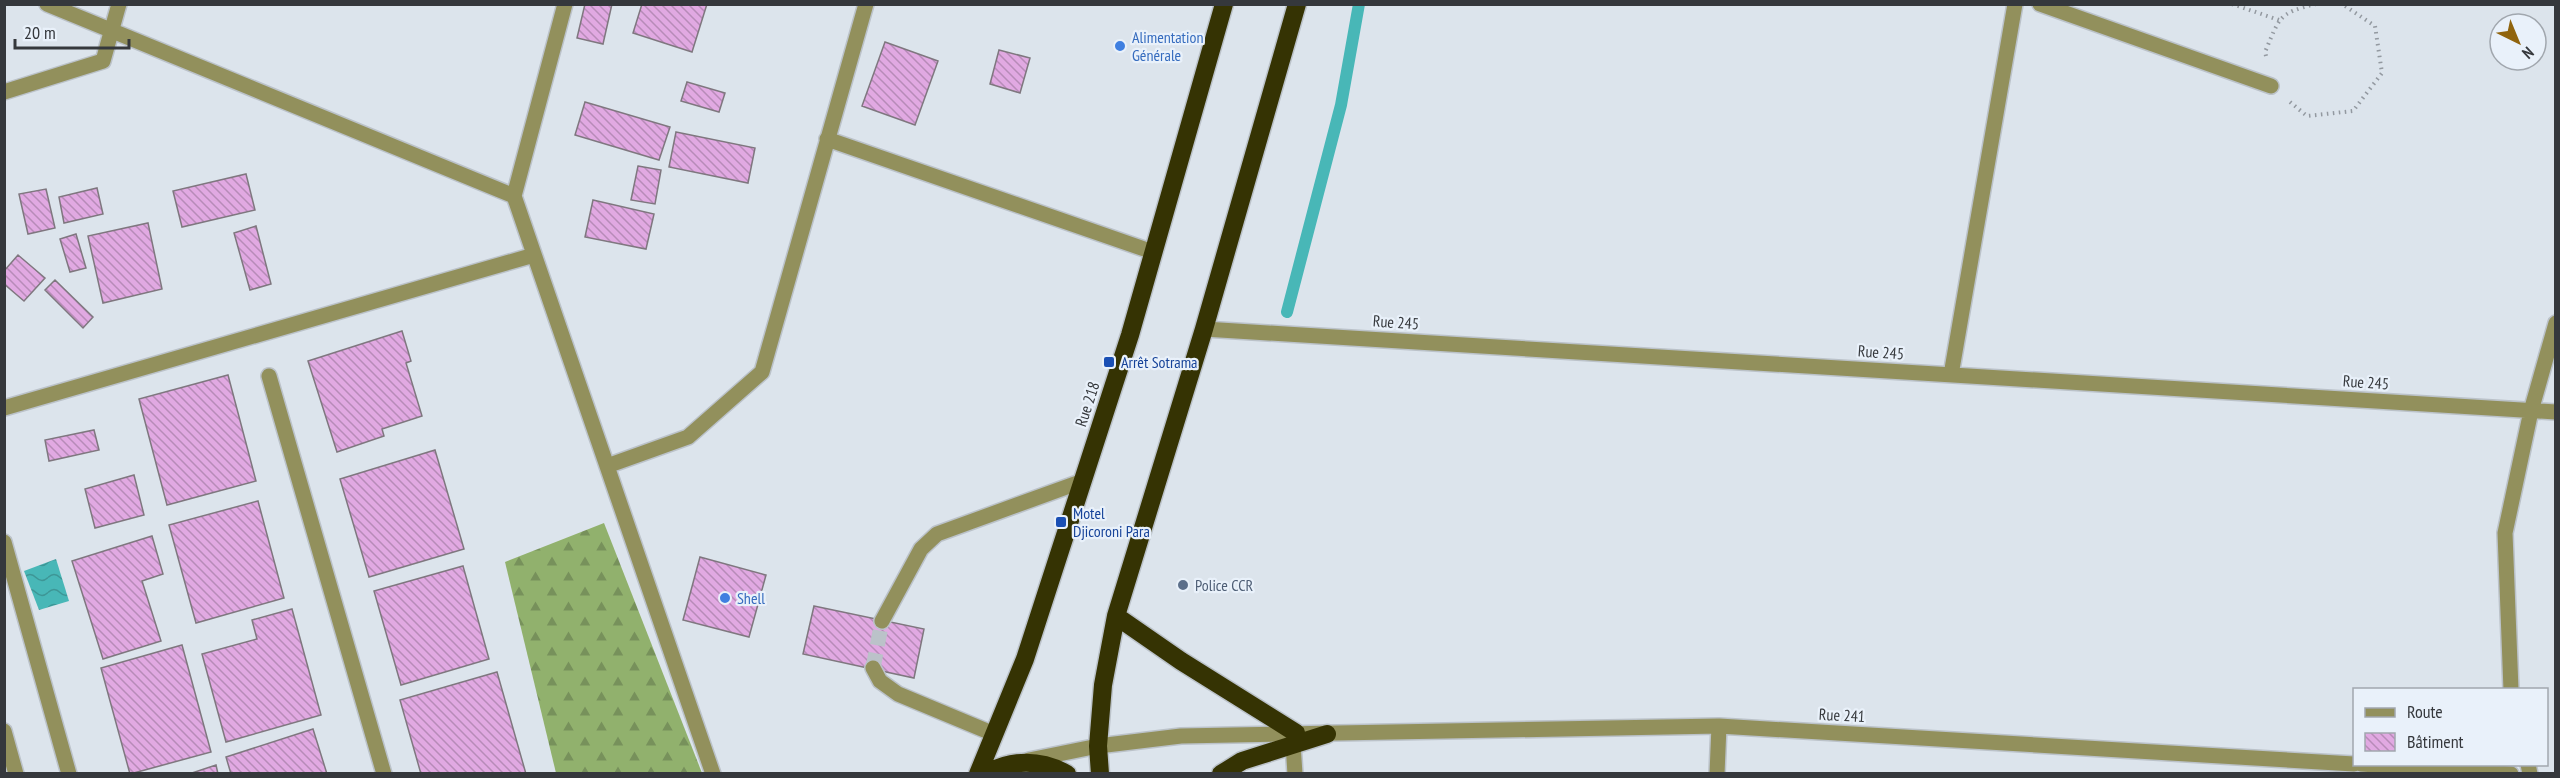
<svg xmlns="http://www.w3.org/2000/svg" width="2560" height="778" font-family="'PT Sans Narrow',sans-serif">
<defs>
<pattern id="forest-firs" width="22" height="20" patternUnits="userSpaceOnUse" patternTransform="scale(1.5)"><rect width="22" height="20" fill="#91b16d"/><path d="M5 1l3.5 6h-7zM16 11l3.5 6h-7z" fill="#77915b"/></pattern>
<pattern id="water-waves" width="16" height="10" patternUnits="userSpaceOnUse" patternTransform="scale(1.5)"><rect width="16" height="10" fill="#48b7b7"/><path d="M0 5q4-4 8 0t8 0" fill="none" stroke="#3d9696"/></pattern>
<pattern id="building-back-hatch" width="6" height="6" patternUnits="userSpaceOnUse" patternTransform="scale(1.5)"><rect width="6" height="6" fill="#e1a9e2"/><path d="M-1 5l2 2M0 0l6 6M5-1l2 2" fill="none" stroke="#b78bb8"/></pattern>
</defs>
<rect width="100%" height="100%" fill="#dce4ec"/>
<path fill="url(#forest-firs)" d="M604,523L702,773H556L505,562Z"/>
<path fill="url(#water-waves)" d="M56,559L69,601L39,610L24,571Z"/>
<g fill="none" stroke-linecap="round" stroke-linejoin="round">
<path stroke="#48b7b7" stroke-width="12" d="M1287,312L1341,105L1359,4"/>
</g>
<path fill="url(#building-back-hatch)" stroke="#7f777f" stroke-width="1.5" d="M585,4H612L603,44L577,38Z
M642,4H707L692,52L633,33Z
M885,42L938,61L915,125L862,106Z
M999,50L1030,58L1020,93L990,84Z
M687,82L725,93L719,112L681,101Z
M585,102L670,127L659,160L575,135Z
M676,132L755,148L748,183L669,167Z
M638,166L661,170L655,204L631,200Z
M246,174L255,210L182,227L173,191Z
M97,188L103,214L64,223L59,197Z
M46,189L55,228L28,234L19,194Z
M593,200L654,214L646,249L585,237Z
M148,223L162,289L103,303L88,236Z
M256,226L271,284L250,290L234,233Z
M76,234L86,268L70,272L60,239Z
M18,255L45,278L24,301L4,284V271Z
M55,280L93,317L83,328L45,290Z
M402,331L411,361L406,363L422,416L382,429L384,436L337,452L308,361Z
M228,375L256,481L167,505L139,399Z
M94,430L99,450L49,461L45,440Z
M435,450L464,549L369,577L340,479Z
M134,475L144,515L95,528L85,489Z
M258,501L284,598L196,623L169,525Z
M152,536L163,574L142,581L161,641L103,659L72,561Z
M700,557L766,575L749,637L683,620Z
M463,566L489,659L401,685L374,591Z
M814,606L924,629L914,678L803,654Z
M292,609L321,715L226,742L202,654L257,639L252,620Z
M182,645L211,752L130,774L101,668Z
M497,672L526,774H421L400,700Z
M313,729L327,774H231L226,757Z
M216,765L218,774H189Z"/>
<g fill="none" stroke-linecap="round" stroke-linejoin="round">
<path stroke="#bbc2c9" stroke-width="15" stroke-dasharray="15 8" stroke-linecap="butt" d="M873,668L882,621"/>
<g stroke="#bbc2c9" stroke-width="18">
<path id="minor" d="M47,4L514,196
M565,4L514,196L713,774
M2040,4L2271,86
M4,92L103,61L119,4
M827,139L1153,252
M1204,329L2556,412
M1951,375L2015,4
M269,376L384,774
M4,408L534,255
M607,466L688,437L762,372L866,4
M4,542L69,774
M882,621L921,549L937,534L1083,481
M873,668L880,681L898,694L994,734
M2511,690L2505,533L2531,411L2556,323
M4,731L16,774
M1293,744L1295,774
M1029,760L1098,746L1181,736L1719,726L2354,764
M2361,764L2511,774
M2528,764L2530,774
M1717,774L1719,726"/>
</g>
<g stroke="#bbc2c9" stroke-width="21">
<path id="highway" d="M1116,616L1181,661L1296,733
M978,774L1025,659L1130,335L1224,4
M986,774C1011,759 1041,759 1067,774
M1100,774L1098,746L1103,685L1116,616L1204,329L1297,4
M1221,774L1242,761L1327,734"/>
</g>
<path stroke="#9399a0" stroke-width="4" stroke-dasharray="1.5 4.5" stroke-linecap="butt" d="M2232,4L2279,20
M2266,56L2265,52C2280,17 2278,13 2316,4
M2290,102L2307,116L2353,111L2382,73L2375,26L2342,4"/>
<use href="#minor" stroke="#92905c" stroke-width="15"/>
<use href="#highway" stroke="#353303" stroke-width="18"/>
</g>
<g fill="#3f7fe0" stroke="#e9f1fa" stroke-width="2">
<circle cx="1120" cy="46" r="6"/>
<circle cx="725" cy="598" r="6"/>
</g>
<g fill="#1a4fb4" stroke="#e9f1fa" stroke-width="2">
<rect x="1103" y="356" width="12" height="12" rx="3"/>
<rect x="1055" y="516" width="12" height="12" rx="3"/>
</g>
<circle fill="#5c6f8a" stroke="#e9f1fa" stroke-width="2" cx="1183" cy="585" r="6"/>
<g text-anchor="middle" stroke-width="4.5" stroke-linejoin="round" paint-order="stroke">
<g font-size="16" fill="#366cbe" stroke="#e9f1fa" text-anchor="start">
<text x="1132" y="43">Alimentation<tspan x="1132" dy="18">Générale</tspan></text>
<text x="737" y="604">Shell</text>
</g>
<g font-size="16" fill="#35383c" stroke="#e9f1fa">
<text transform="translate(1396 322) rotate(4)" y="6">Rue 245</text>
<text transform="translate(1881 352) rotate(4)" y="6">Rue 245</text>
<text transform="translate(2366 382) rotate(4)" y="6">Rue 245</text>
<text transform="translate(1087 404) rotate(-72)" y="6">Rue 218</text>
<text transform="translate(1842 715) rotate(3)" y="6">Rue 241</text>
</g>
<g font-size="16" fill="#164399" stroke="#e9f1fa" text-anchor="start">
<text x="1121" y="368">Arrêt Sotrama</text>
<text x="1073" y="519">Motel<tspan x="1073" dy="18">Djicoroni Para</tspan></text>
</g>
<g font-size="16" fill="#4e5e75" stroke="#e9f1fa" text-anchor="start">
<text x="1195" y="591">Police CCR</text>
</g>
</g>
<rect width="2560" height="778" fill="none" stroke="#35383c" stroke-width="12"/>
<rect x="2353" y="688" width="195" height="78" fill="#e9f1fa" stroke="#a1a7ae" stroke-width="1.5"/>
<rect x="2365" y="708" width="30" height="9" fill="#92905c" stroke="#a1a7ae" stroke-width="1.5"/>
<text x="2407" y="718" font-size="18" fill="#35383c">Route</text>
<rect x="2365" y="733" width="30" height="18" fill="url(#building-back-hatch)" stroke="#a1a7ae" stroke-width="1.5"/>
<text x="2407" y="748" font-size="18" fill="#35383c">Bâtiment</text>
<g transform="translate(2518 42) rotate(137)"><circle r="28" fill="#e9f1fa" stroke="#a1a7ae" stroke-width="1.5"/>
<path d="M0-4.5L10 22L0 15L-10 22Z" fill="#90640d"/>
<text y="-9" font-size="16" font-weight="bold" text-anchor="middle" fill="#35383c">N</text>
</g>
<path d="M15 39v9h114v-9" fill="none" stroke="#35383c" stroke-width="3"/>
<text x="24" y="39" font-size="18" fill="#35383c" stroke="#e9f1fa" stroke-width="4.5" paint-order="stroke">20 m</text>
</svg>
